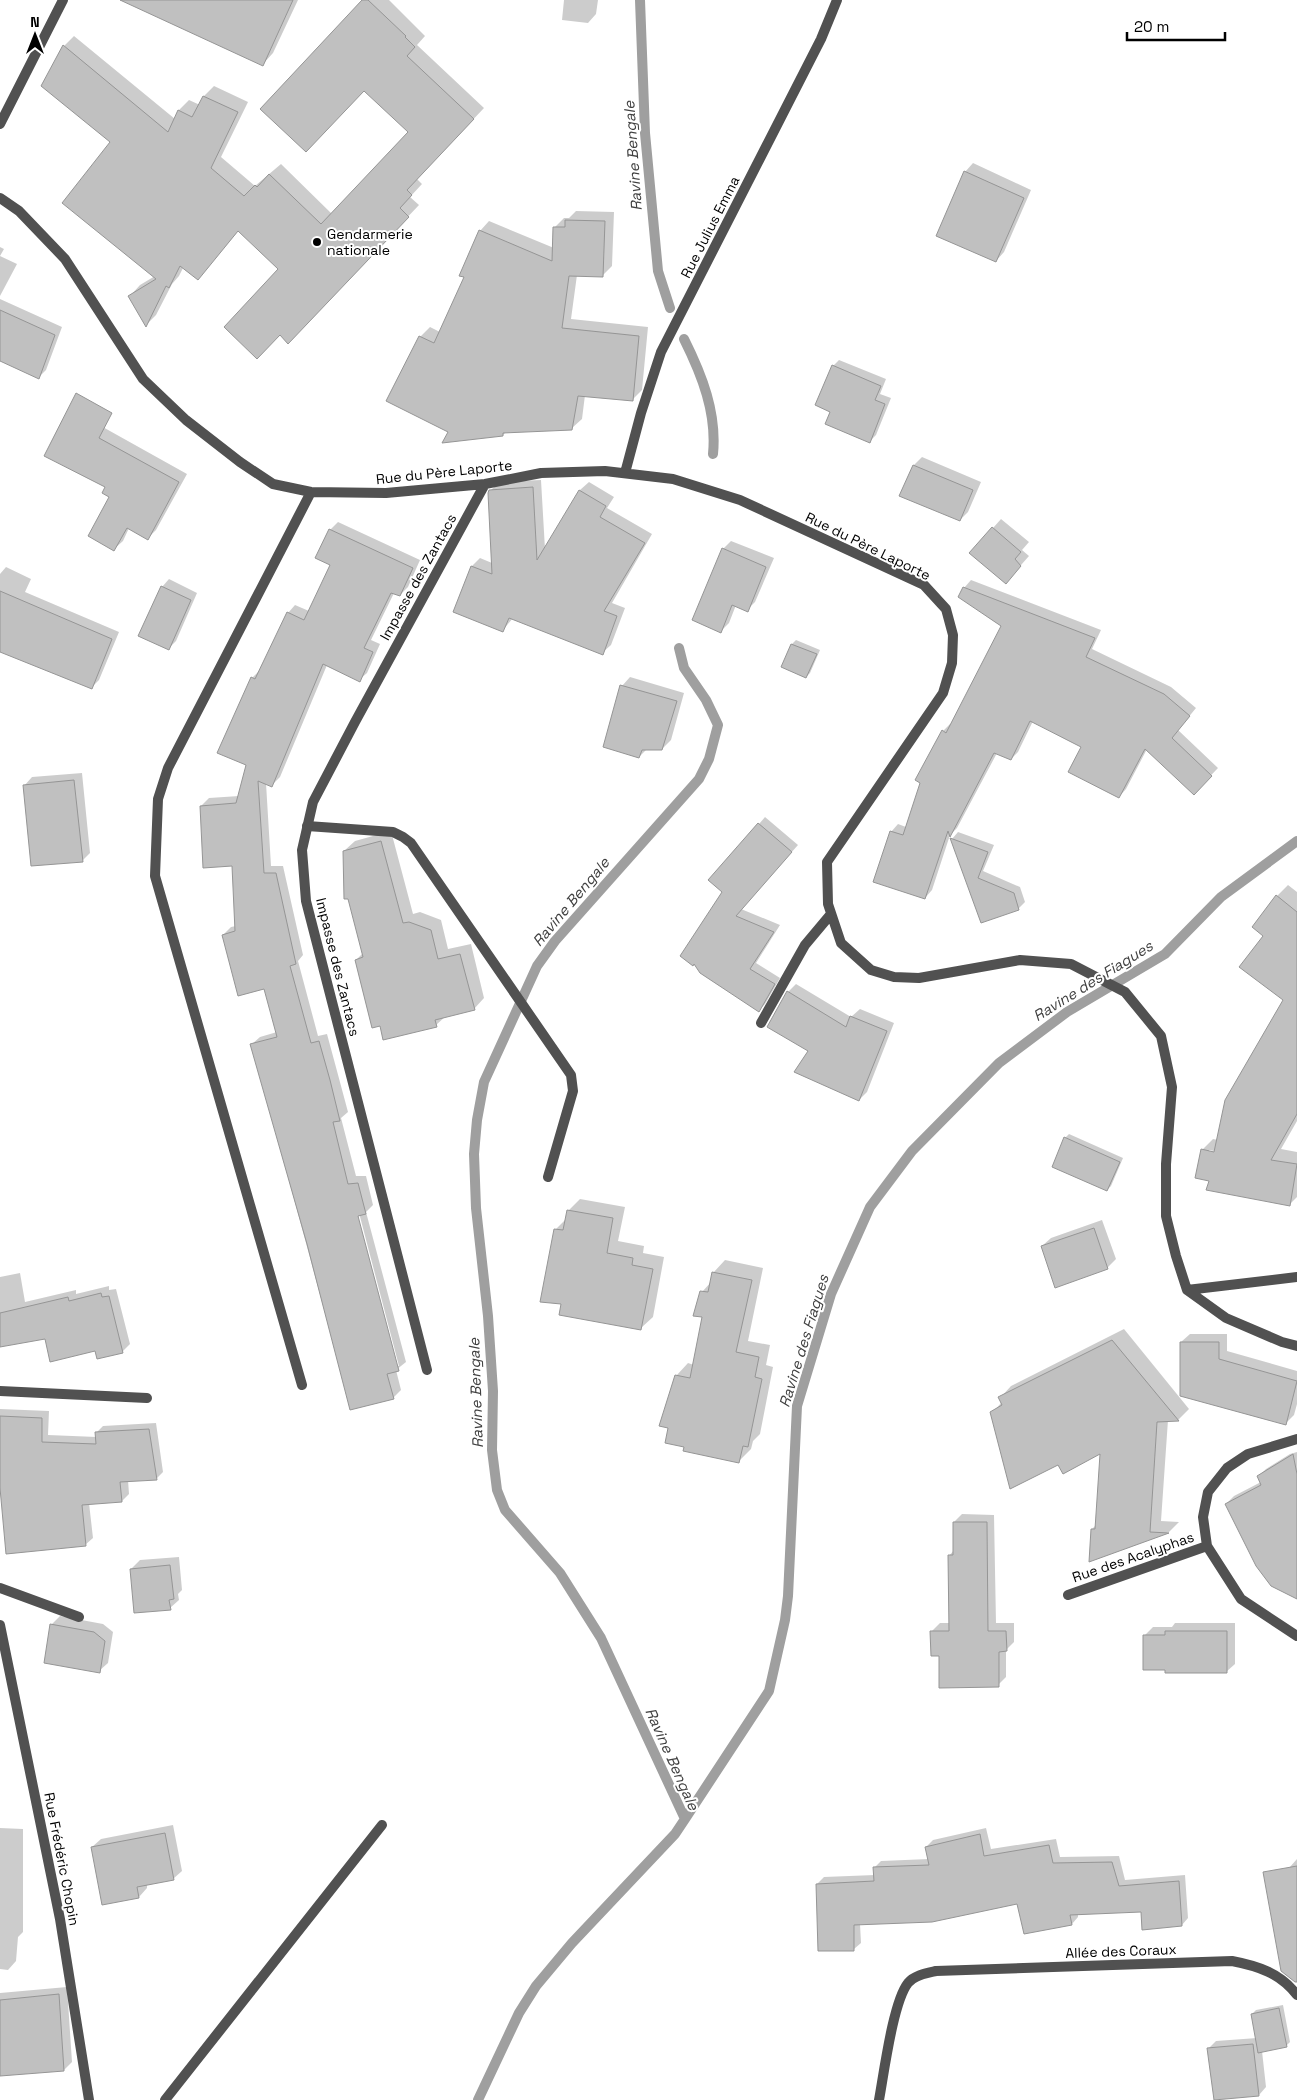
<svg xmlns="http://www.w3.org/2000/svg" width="1297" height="2100" font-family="'Space Grotesk',sans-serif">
<rect width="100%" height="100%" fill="#fff"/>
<path fill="#0003" fill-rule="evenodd" d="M123,0H298L273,53L263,64Z
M363,0H389L425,36L417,45L484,108L417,179L422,184L410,197L419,205L299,332L280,269L239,230L198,278L183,268L179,276L172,284L156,315L146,325L130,296L140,285L155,276L112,142L64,46L74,36L175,119L179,110L189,100L200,105L204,96L214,86L248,102L221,157L255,186L281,164L332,214L409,132Z
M564,0H598L596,14L588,23L562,20Z
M973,163L1031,190L1004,252L996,261L965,172Z
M576,211L614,212L612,266L602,276L577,275L571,319L648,327L642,390L632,400L585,395L582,419L572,428L506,432L503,435L450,432L420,337L430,327L440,332L465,277L480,231L489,221L554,248V228L564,218H569Z
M0,247L4,249L0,256L17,264L0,296Z
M0,299L62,327L46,370L38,378L0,360Z
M839,360L886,379L880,394L891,398L876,435L870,441L831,411L833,366Z
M101,426L187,474L156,530L148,538L129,528L123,541L114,549L111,496L106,487L73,470Z
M922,457L981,482L968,512L960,520L914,465Z
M541,480L545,549L580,490L589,482L614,497L607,508L652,534L612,603L625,608L611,645L602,653L513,618L503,630L455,611L472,566L480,558L492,563L490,491L499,482Z
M1001,519L1029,542L1022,550L1029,556L1014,573L993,528Z
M338,522L420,560L408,587L400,595L394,593L371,640L380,644L367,673L359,680L327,665L280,777L272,785L266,783L271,866H283L303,955L298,961L318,1036L327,1034L337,1071L348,1112L341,1118L356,1176H366L373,1205L366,1212L406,1362L396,1370L401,1390L393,1398L351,1409L252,1044L260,1037L277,1032L265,987L223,935L231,927L236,926L233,864L201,806L209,798L239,796L247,764L252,678L260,670L288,613L295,605L309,611L332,565L330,530ZM358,1209L399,1366H397L355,1210Z
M731,541L774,558L755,602L747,610L736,605L729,623L721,631L723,549Z
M6,567L31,579L25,592L119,632L99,680L91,688L0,651V574Z
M169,579L197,593L176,641L169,648L162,587Z
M971,580L1101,630L1092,649L1171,687L1196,708L1178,730L1218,768L1194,793L1147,749L1126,789L1119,797L1083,747L1033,721L1018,752L1011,759L997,753L957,828L950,835L932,890L925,898L891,832L898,824L906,827L943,731L950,724L951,725L1003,625L964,588Z
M796,640L820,650L810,673L806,677L783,667L792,644Z
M630,677L684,693L671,740L662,749H647L639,757L622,686Z
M82,773L90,853L82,861L24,786L32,777Z
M765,817L798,845L741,909L780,925L756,963L780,978L765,1004L759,1010L724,891L710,880Z
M391,831L413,914L420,912L441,920L448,949L471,944L484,998L474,1009L446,1016L436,1025L381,1024L356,960L363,953L344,851L355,841Z
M958,832L994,845L983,871L1020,887L1025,902L1018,909L981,922L952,839Z
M1288,885L1297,892V1121L1281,1149L1297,1152V1197L1289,1205L1210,1180L1202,1150L1213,1139L1218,1140L1284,1000L1265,936L1277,896ZM1209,1150L1220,1152H1209Z
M796,984L851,1017L860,1009L894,1023L867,1092L859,1100L810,1051L788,992Z
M1069,1134L1123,1158L1111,1186L1107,1190L1065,1138Z
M580,1199L625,1207L618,1241L644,1246L643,1253L664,1257L653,1317L641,1328L562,1303L555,1230L566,1219L568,1211Z
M1102,1220L1116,1259L1107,1268L1042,1246L1051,1238Z
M725,1260L763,1268L748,1341L770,1345L766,1365L773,1367L760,1434L753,1441L751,1449L739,1461L685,1446L676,1376L688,1363L694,1365L703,1316L702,1292L711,1282L713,1273Z
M20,1273L25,1302L76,1290V1294L109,1286V1290L116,1289L130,1344L122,1352L96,1350L46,1338L0,1346V1277Z
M1124,1329L1189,1409L1178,1420H1168L1161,1521L1179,1522L1169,1532L1091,1560L1092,1529L1097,1524L1101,1452L1058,1463L992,1413L1002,1402L1000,1398L1011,1386Z
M1190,1334H1227V1351L1297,1371V1404L1294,1415L1286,1423L1181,1342Z
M0,1409L49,1411L48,1435L97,1437L96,1433L103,1426L156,1423L163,1472L156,1479L128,1480L129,1494L122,1501L89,1503L93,1538L85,1545L0,1474Z
M1297,1452V1598L1226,1504L1234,1496L1261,1482L1259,1476L1266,1469L1290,1454Z
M962,1514L994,1515L996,1623H1014V1642L1006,1650V1677L998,1685L940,1654L932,1631L940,1623H950L949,1556L954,1550V1522Z
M179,1557L182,1590L178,1594L179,1600L170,1608L131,1569L140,1560Z
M60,1616L103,1624L113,1632L108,1663L99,1671L51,1625Z
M1175,1623H1235V1664L1226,1672L1144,1636L1153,1627H1172Z
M173,1825L182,1871L173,1879L147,1884V1888L139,1897L92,1847L101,1839Z
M0,1828L23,1829V1932L18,1937L16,1961L8,1970L0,1969Z
M986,1828L991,1849L1056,1839L1060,1857L1119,1856L1125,1880L1185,1875L1188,1918L1182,1925L1142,1911L1078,1913V1917L1072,1924L1018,1902L860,1924L861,1943L854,1949L817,1884L824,1877L875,1875L874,1868L881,1861L929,1859L926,1847L933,1840Z
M1297,1859V1898L1289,1868Z
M67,1987L72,2062L64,2070L0,2075V1993Z
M1283,2005L1290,2042L1286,2046L1262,2051L1266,2087L1259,2095L1208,2049L1216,2041L1257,2038L1252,2014L1256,2010Z"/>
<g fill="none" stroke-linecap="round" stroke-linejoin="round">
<path stroke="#9f9f9f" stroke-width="10" d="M640,0L645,133L658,271L670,308
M684,339C702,375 717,413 713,454
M685,1819L769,1691L785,1620L788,1596L797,1406L831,1294L870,1207L912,1151L999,1063L1067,1012L1165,954L1221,897L1297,841
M478,2100L519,2013L536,1986L572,1943L675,1834L685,1819L601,1638L560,1573L505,1510L497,1490L492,1450L493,1391L488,1316L476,1208L474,1154L477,1120L484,1082L537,966L555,941L699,779L709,759L718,725L706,700L684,668L679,648"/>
</g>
<path fill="#c0c0c0" stroke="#959595" d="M120,0H293L263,66Z
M362,0H368L406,36L405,37L415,47L407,56L474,119L407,190L412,195L400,208L409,217L288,344L280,335L257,359L224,327L278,269L238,231L198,280L180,266L169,288L166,286L146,327L128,296L156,279L62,203L110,142L41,86L63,45L168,132L178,110L192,117L203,96L238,112L211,168L244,196L255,185L257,187L269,174L321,224L408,132L364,91L306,152L260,109Z
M964,171L1024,198L996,262L936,236Z
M565,220L605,221L603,277L569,276L562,328L639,336L633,401L578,396L572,430L503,433V436L442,443L448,432L386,401L419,336L434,343L464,277L459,276L479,230L552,261L553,227H565Z
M0,310L55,335L39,379L0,361Z
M832,365L881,386L875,400L885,404L870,443L825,424L830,412L815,405Z
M76,393L112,413L99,438L179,482L148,540L127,528L114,551L88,536L109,497L102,493L105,487L44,456Z
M913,465L973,490L960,521L899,496Z
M533,487L537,560L579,490L606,506L600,517L645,543L604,611L617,616L603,655L509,618L503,632L453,612L471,566L492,574L488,493L489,490Z
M992,527L1021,552L1015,559L1021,566L1006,584L969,553Z
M329,529L413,568L400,596L391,593L364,648L373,652L360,682L323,664L272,787L258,781L264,873H276L296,964L290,966L311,1043L319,1041L330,1080L340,1121L333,1122L348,1184L358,1183L366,1214L358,1216L399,1371L387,1374L394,1399L350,1410L307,1244L250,1044L277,1037L264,989L238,996L222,935L235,931L232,866L203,868L200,806L236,803L246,765L217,753L251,677L255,679L287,612L304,620L330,565L315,558Z
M722,548L766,567L748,612L732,605L721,633L692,620Z
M161,586L191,600L169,650L138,636Z
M963,587L1095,638L1086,657L1164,694L1190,716L1172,738L1212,776L1194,795L1145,749L1119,798L1068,772L1081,747L1030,721L1011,760L994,753L950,837L948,831L925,899L873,882L890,831L903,835L920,783L915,780L942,730L946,733L1001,626L958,597Z
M0,591L112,639L92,689L0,652Z
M791,644L817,654L806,678L781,667Z
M620,685L677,701L662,750H642L639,758L603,747Z
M74,780L83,862L31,866L23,785Z
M758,823L792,852L736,916L774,932L750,969L775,984L759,1012L700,973L694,964L693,966L680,956L722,892L708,880Z
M950,838L988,852L978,878L1014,893L1019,910L981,923Z
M381,841L403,923L409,922L431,930L438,959L460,954L475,1010L435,1020L437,1027L383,1040L380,1026L372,1028L355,960L363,957L348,899H344L343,851Z
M1276,895L1297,912V1114L1271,1160L1297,1164L1290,1206L1206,1190L1209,1181L1195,1178L1201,1149L1214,1152L1225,1100L1283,1000L1239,967L1263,936L1252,927Z
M787,991L846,1027L850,1016L887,1031L859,1101L794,1072L808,1051L767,1027Z
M1064,1137L1120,1162L1107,1191L1052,1167Z
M567,1210L613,1218L607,1253L633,1258L632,1265L653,1269L641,1330L559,1315L561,1304L540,1302L554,1229L563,1230Z
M1094,1228L1108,1269L1055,1288L1041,1246Z
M712,1272L752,1280L736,1352L759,1357L755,1377L762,1379L748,1447L743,1446L739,1463L683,1451L684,1447L665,1443L668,1428L659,1426L675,1375L690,1378L702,1317L693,1316L700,1291L708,1292Z
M101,1293L102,1297L109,1296L123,1353L97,1359L95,1351L50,1362L45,1339L0,1347V1313L68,1297L69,1301Z
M1112,1340L1179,1421L1157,1422L1150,1532L1169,1533L1089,1562L1091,1529H1095L1100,1454L1063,1474L1058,1465L1010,1489L990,1412L1002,1405L998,1397Z
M1180,1342H1219V1359L1297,1381L1286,1425L1180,1396Z
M0,1416L42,1418V1442L96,1444L95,1432L149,1429L157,1480L120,1482L122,1502L82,1505L86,1546L6,1554L0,1488Z
M1293,1454L1297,1474V1599L1271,1586L1256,1566L1225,1504L1261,1485L1257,1476Z
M953,1522H987L988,1631H1006L1007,1651L999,1652V1687L939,1688V1656H931L930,1631H949L948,1555H953Z
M170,1565L174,1599L169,1600L171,1610L134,1613L130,1569Z
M50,1624L94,1632L105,1641L100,1673L44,1663Z
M1165,1631H1227V1673H1165V1670H1143V1635H1165Z
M165,1833L174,1880L137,1887L139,1898L102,1905L91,1847Z
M980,1834L984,1856L1049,1845L1053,1863L1112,1862L1119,1886L1179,1881L1182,1926L1142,1930L1141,1912L1070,1915L1072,1925L1024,1934L1017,1904L932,1922L854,1925V1951H818L816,1884L874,1881L873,1867L929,1865L925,1847Z
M1297,1866V1982H1295L1281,1971L1263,1872Z
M59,1994L64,2071L0,2076V2000Z
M1279,2008L1287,2047L1258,2053L1251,2014Z
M1253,2044L1259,2096L1214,2100L1207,2048Z"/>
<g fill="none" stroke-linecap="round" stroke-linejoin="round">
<path stroke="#515151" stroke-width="10" d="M0,124L63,0
M307,826L393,832L403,837L411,843L571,1075L573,1091L548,1177
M165,2100L382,1825"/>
<path stroke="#515151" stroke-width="10" d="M0,198L19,211L65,259L143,379L186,420L240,462L273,484L311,492L386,493L485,484L541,473L605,471L673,479L740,500L924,585L946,609L953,635L952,663L943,693L827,862L828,904L841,943L871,970L894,977L919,978L1020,960L1071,964L1125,992L1161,1036L1172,1087L1166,1164V1216L1176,1256L1187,1290L1226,1318L1282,1342L1297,1346
M625,473L641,413L661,352L821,39L837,0
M761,1023L805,945L831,914
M1187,1290L1297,1277
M427,1370L306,901L302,850L313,802L355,722L485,484
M302,1385L155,876L158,799L168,768L311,492
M0,1391L147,1398
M1297,1439L1248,1454L1227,1468L1208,1492L1203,1517L1207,1546L1241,1599L1297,1636
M0,1588L79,1617
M1068,1595L1207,1546
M0,1625L60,1919L89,2100
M879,2100C884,2073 893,2002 908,1983C914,1975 927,1973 936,1971L1232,1961C1258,1966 1280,1973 1297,1995"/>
</g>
<circle fill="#000" stroke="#fff" stroke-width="2" cx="317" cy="242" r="5"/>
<g text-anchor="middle" stroke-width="4" stroke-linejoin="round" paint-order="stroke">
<g font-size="14" fill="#000" stroke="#fff">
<text transform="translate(710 227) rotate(-63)" y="5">Rue Julius Emma</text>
<text transform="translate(444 472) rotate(-6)" y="5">Rue du Père Laporte</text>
<text transform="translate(868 546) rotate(26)" y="5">Rue du Père Laporte</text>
<text transform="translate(418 577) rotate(-61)" y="5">Impasse des Zantacs</text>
<text transform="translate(338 967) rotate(76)" y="5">Impasse des Zantacs</text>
<text transform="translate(1133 1557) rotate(-19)" y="5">Rue des Acalyphas</text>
<text transform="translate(62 1859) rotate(79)" y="5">Rue Frédéric Chopin</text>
<text transform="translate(1121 1951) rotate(-2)" y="5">Allée des Coraux</text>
</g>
<g font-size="14" fill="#000" stroke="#fff" text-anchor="start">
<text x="327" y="239">Gendarmerie<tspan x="327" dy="16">nationale</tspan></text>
</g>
<g font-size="15" font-style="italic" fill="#404040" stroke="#fff">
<text transform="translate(633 156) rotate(-94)" y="5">Ravine Bengale</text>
<text transform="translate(571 902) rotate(-50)" y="5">Ravine Bengale</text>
<text transform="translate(1093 981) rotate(-32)" y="5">Ravine des Fiagues</text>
<text transform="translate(804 1341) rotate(-73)" y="5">Ravine des Fiagues</text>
<text transform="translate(476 1393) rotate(-92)" y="5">Ravine Bengale</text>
<text transform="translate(672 1759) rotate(66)" y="5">Ravine Bengale</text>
</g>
</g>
<g transform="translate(35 35)" stroke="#ffffff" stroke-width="4" paint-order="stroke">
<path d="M0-4L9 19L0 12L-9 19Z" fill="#000000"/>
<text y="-8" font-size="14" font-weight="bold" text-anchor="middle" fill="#000000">N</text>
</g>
<path d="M1127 32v8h98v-8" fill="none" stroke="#000000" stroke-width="2.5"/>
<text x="1134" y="32" font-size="15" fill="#000000" stroke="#ffffff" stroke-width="4" paint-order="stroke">20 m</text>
</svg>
